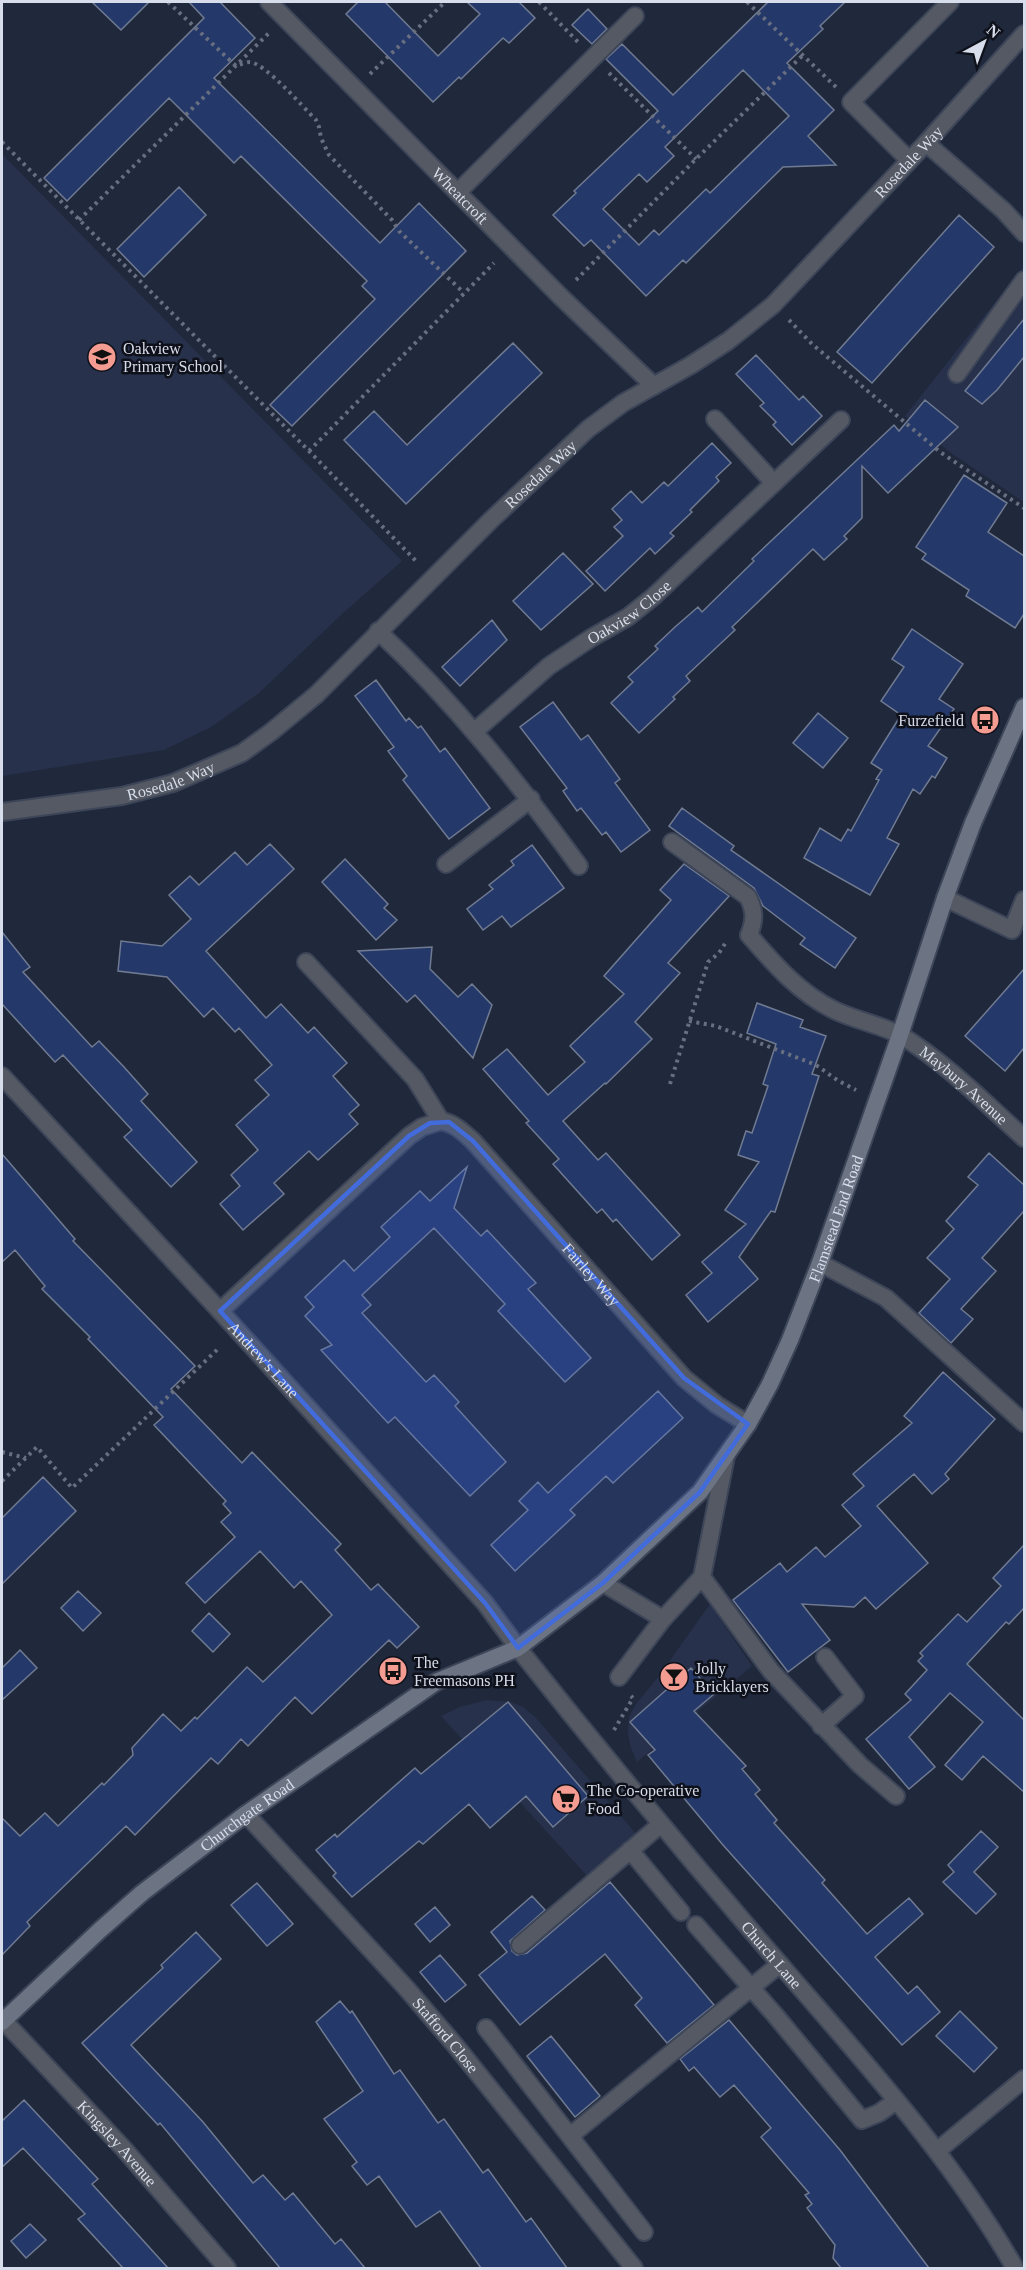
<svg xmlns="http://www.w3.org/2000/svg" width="1026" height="2270" font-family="'Times New Roman',serif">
<rect width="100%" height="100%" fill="#20283c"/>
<path fill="#27314b" d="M2,154L402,561L341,615L259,693L211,727L164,750L2,776Z
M1024,266V502L951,453L905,416Z
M710,1604L752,1666L637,1762L631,1748L628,1733L629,1717L636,1704L659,1676Z
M487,1700L511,1702L523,1707L536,1718L638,1836L589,1878L441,1716L460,1707Z"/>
<path fill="#24386a" stroke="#707b92" stroke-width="1.5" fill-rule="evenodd" d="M92,2H149L121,30Z
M189,2H220L255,38L214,78L380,243L419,203L466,251L292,426L270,405L375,299L362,286L367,281L241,156L234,163L169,98L67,201L44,178L204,18Z
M358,2H385L438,56L480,14L467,2H519L535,18L509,43L503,38L461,79L459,77L433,102L346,14Z
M768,2H845L820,26L823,29L787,63L834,110L808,136L836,165L783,167L686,263L683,260L646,296L591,240L584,246L553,215L576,193L574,191L658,111L606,59L622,44L673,95ZM743,70L789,116L710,193L706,189L659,235L654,230L639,245L603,209L639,174L647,182L674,156L665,147Z
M588,9L607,29L592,44L572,25Z
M179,187L206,215L144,277L117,249Z
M959,215L994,247L872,383L837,352Z
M1024,319V357L997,390L982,404L965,391Z
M513,343L542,373L406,504L344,440L374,411L407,445Z
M756,355L799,400L803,396L822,416L792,445L773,425L776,422L760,406L764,403L736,374Z
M925,400L958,427L888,493L862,466V518L844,536L847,539L824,560L813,549L732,627L735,630L686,676L690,681L673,697L675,699L639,733L611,703L633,682L628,677L658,649L655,646L675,627L698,607L702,612L754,561L752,559L894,425L899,431Z
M712,443L731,463L716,477L719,481L690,510L692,512L670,533L674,536L655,554L650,548L605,591L586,571L623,536L614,527L622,520L612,509L631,491L642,503L664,482L668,486Z
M964,475L1007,503L988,532L1024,556V614L1015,628L966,596L969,590L922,559L926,554L916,547Z
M563,553L593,584L541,630L513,601Z
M492,620L507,640L460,686L442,667Z
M912,629L963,664L939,699L954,709L928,746L947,758L935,778L932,776L920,794L913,789L887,838L899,844L870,895L804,858L820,828L841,841L848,829L851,831L879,780L876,779L882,770L871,763L901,715L881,701L904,667L892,659Z
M376,680L406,721L409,718L418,728L421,726L440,752L445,748L490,808L449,839L403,780L407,776L388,751L394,747L355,696Z
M553,702L581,740L588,735L620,779L615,783L650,830L621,852L606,832L602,835L581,808L577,811L563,791L567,788L520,727Z
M818,713L848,738L823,768L793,743Z
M682,808L734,846L731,850L856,938L835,968L800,944L805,938L763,906L754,888L669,826Z
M270,844L294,869L206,951L266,1018L281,1004L308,1033L314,1027L347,1063L333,1076L359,1105L349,1114L358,1124L318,1160L309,1151L274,1183L284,1194L243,1230L220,1204L240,1186L231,1175L258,1150L236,1125L269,1095L255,1080L272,1065L239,1028L235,1032L213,1008L204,1017L167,977L118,971L121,941L162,946L191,919L169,895L190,876L199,885L235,852L247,865Z
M532,845L564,888L511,927L502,916L483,930L467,909L493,889L489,885L514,865L511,861Z
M345,859L388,904L384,908L397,920L376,940L322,882Z
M684,864L729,896L668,963L680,973L635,1022L652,1039L606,1084L605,1083L563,1121L598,1160L606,1153L680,1235L652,1260L616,1219L613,1222L602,1209L597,1213L553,1164L559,1159L526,1123L529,1121L483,1069L507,1049L548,1095L585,1062L570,1046L624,994L604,976L671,900L660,890Z
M2,932L30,967L23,972L92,1047L99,1041L124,1067L148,1094L141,1101L197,1162L171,1187L124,1137L132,1130L97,1092L63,1055L55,1062L2,1004Z
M432,947L430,969L458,997L472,984L492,1005L473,1058L415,995L407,1002L358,951Z
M1024,969V1048L1005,1071L965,1036Z
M757,1003L803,1020L800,1027L826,1036L812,1074L819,1076L775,1212L771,1211L739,1257L758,1279L708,1322L686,1295L712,1273L702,1262L746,1224L725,1210L759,1162L738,1155L746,1131L752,1133L768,1086L763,1084L776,1044L747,1033Z
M989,1153L1024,1185V1211L982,1258L996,1271L961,1309L973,1319L951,1343L919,1313L950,1279L927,1258L954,1229L946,1221L978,1185L968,1177Z
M2,1154L75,1239L73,1241L195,1366L171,1389L242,1463L252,1452L341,1544L335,1550L371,1590L378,1584L419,1627L397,1648L389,1640L312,1714L295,1697L248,1746L241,1739L218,1764L211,1758L135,1835L126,1826L27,1922L30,1926L2,1955V1818L20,1836L45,1813L58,1826L102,1783L104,1785L133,1755L132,1748L163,1714L181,1731L195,1717L197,1719L247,1667L263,1682L332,1615L301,1581L294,1588L260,1551L205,1603L186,1583L235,1537L221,1522L231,1513L223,1504L226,1501L154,1425L163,1417L88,1339L90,1337L42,1289L45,1286L15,1250L2,1262Z
M467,1167L454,1208L481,1236L487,1230L536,1283L528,1289L591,1358L565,1382L498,1311L505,1304L434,1228L362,1295L371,1305L362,1313L426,1382L434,1375L459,1402L455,1406L506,1462L470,1496L395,1417L388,1423L321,1350L332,1345L305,1316L314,1307L305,1297L344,1260L354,1271L390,1237L381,1227L420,1191L430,1201Z
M943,1372L995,1419L945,1474L949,1479L932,1494L914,1474L877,1506L928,1563L876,1609L865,1597L854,1607L802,1604L830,1640L788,1672L733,1600L780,1563L787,1572L816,1547L825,1557L861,1526L842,1505L864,1486L853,1474L912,1423L904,1416Z
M658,1391L683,1418L613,1483L606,1476L570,1510L575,1515L515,1571L491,1545L528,1510L519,1501L538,1482L548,1493Z
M43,1477L76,1511L2,1584V1518Z
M1024,1545V1608L1009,1624L1006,1622L967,1664L1024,1720V1792L983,1756L962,1780L945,1765L983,1722L950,1693L909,1737L935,1767L909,1789L866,1739L911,1700L905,1694L927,1670L918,1661L923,1656L920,1653L958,1614L967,1622L1001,1586L993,1578Z
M78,1591L101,1613L83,1631L61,1608Z
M209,1613L230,1634L213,1652L192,1631Z
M20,1650L37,1668L2,1700V1668Z
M691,1668L714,1694L694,1711L746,1766L742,1769L760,1790L755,1794L777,1820L774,1823L825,1880L822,1883L867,1934L909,1898L923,1914L875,1957L908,1994L917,1986L940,2012L902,2045L723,1845L648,1755L655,1750L630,1722Z
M508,1702L588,1796L553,1827L526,1796L490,1828L469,1804L423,1844L419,1841L352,1897L333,1876L336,1873L316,1850L335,1834L337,1837L415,1768L421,1774Z
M981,1831L998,1847L974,1872L996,1894L976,1914L943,1882L954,1872L948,1865Z
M610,1882L714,2005L667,2043L635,2005L642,1998L605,1954L520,2025L479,1975L507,1952L491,1932L532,1896L545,1910L510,1941L512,1951L517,1955L527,1953Z
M257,1883L293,1924L267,1946L231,1905Z
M435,1907L450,1925L430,1942L415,1924Z
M196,1932L221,1959L131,2045L203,2122L253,2183L263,2175L285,2200L293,2193L335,2244L341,2239L365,2268H280L160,2123L158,2125L82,2043L163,1968L161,1965Z
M440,1955L466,1985L445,2002L420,1972Z
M340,2001L350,2013L352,2011L394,2074L400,2070L438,2123L444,2119L483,2173L488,2169L526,2222L531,2218L567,2268H481L440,2211L416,2227L379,2176L367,2185L352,2166L357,2162L324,2119L363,2091L316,2022Z
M960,2011L997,2048L974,2072L936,2036Z
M729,2020L840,2150L929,2268H841L833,2258L835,2245L807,2208L812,2204L805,2195L809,2193L761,2137L771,2128L734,2085L720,2097L694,2067L689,2071L680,2059Z
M551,2036L600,2096L575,2117L527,2056Z
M24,2100L98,2179L92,2184L168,2268H123L78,2219L85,2214L23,2148L2,2167V2121Z
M30,2224L46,2240L26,2258L11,2241Z"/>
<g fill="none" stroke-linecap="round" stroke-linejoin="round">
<g stroke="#3d4558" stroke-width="20">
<path id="service" d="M926,143L1004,211L1024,233
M909,160L851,102L950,2
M458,192L635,16
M957,374L1024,280
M672,842L748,897C755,911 755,920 749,935
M945,898L1012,930L1024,900
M820,1263L886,1298L1024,1423
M702,1577L771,1671L860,1765L896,1796
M603,1583L663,1619L702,1577L726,1456
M619,1677L663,1619
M821,1726L855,1696L825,1657
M630,1850L681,1912
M696,1925L775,2015L862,2120L879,2113L896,2101
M520,1945L661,1824
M486,2028L644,2232
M570,2136L780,1964"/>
</g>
<g stroke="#3d4558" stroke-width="20">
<g id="minor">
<path id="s1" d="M269,2L560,296L654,386"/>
<path d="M715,419L774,483"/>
<path d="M378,631C454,702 518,782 579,866"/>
<path id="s2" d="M475,731L549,666L591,638L628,617L653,597L841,420"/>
<path id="s3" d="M2,812L122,796L173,783L242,753L271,732L316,695L491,520L588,429L623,403L691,365L728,341L773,305L926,143L1024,34"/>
<path d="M446,864L531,799"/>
<path id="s4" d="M749,935C774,964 799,993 834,1010C854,1020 885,1026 902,1036C947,1064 985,1103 1024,1138"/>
<path id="s5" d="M306,962L415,1079L441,1121C454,1123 463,1132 473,1141L684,1378L717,1405L748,1424"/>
<path id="s6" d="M2,1076L220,1311L485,1603L518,1648"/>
<path d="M220,1311L409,1136L422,1127L441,1121"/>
<path id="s7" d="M246,1814L407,1989L455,2045L634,2268"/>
<path id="s8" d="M3,2020L124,2149L227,2268"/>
<path d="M937,2151L1024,2079"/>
</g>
</g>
<g stroke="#3d4558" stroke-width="20">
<g id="tertiary">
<path id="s9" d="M518,1648C603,1755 690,1860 779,1963C863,2061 951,2156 1015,2268"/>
</g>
</g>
<g stroke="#3d4558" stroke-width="20">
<g id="secondary">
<path id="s10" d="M2,2022L100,1930L142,1893L176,1867L246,1814L436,1682L518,1648L603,1583L700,1492L748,1424L770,1384L790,1340L820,1263L900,1035L945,898L973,823L1024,707"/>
</g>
</g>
<path stroke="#686f80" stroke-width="4" stroke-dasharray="3 4.5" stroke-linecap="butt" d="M168,2L236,66C239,65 246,62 250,62C266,64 303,107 316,120L319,127L321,138L329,155L392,220L399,231L464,293
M539,2L578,42
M747,2L836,87
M609,73L696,159
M370,74L445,2
M2,142L309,451L418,563
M79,220L269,33
M576,280L696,159L802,56
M789,320L812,344L940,452L1024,508
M309,451L494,263
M689,1021L716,1026L816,1065L837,1080L856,1090
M670,1084L708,962L719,953L726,942
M2,1452L26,1458
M2,1481L37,1447L72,1488L220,1347
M614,1730L633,1698L631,1696"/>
<use href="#service" stroke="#545963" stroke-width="16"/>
<use href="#minor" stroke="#545963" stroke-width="16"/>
<use href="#tertiary" stroke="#545963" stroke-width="16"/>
<use href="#secondary" stroke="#6c7383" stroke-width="16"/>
</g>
<path fill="#426bdc" fill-opacity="0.2" stroke="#426bdc" stroke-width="4.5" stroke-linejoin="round" d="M449,1122L473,1141L684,1378L748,1424L700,1492L603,1583L518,1648L485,1603L220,1311L409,1136L430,1123Z"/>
<defs>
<g id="school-disc" transform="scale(1.5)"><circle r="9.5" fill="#f59c92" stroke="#0e111a"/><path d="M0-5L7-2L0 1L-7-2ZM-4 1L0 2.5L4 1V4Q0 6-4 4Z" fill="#111"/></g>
<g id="bus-disc" transform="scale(1.5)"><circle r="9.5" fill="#f59c92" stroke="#0e111a"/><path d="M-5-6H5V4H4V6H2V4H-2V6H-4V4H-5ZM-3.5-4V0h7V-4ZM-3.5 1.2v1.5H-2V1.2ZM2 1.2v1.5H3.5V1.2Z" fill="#111"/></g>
<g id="bar-disc" transform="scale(1.5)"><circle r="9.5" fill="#f59c92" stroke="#0e111a"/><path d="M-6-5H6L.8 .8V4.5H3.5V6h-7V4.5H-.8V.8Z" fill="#111"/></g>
<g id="supermarket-disc" transform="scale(1.5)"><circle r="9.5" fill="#f59c92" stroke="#0e111a"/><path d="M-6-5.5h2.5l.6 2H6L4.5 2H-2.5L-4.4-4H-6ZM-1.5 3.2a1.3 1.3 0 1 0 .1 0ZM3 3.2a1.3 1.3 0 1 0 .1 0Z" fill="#111"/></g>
</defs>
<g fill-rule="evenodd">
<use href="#school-disc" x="102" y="357"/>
<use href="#bus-disc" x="985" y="720"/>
<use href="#bus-disc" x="393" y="1671"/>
<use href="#bar-disc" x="674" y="1677"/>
<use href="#supermarket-disc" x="566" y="1799"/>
</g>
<g text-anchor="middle" stroke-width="5" stroke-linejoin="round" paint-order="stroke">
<g font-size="16" fill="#d7ddea" stroke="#0e111a">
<text dy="6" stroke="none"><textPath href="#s3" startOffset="1144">Rosedale Way</textPath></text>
<text dy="6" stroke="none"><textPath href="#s1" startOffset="272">Wheatcroft</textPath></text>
<text dy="6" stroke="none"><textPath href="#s3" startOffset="658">Rosedale Way</textPath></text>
<text dy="6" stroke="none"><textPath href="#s2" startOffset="195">Oakview Close</textPath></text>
<text dy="6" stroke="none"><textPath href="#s3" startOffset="172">Rosedale Way</textPath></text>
<text dy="6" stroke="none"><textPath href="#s4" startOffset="266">Maybury Avenue</textPath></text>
<text dy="6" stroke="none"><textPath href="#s10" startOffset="1188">Flamstead End Road</textPath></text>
<text dy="6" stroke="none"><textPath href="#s5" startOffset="426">Fairley Way</textPath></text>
<text dy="6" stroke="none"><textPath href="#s6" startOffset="386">Andrew's Lane</textPath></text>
<text dy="6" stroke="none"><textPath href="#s10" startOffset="321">Churchgate Road</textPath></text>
<text dy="6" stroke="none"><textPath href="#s9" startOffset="398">Church Lane</textPath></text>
<text dy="6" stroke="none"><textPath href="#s7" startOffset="298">Stafford Close</textPath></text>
<text dy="6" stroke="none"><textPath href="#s8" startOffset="168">Kingsley Avenue</textPath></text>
</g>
<g font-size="16" fill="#d7ddea" stroke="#0e111a" text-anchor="start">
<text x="123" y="354">Oakview<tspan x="123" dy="18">Primary School</tspan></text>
<text x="964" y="726" text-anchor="end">Furzefield</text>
<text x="414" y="1668">The<tspan x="414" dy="18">Freemasons PH</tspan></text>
<text x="695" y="1674">Jolly<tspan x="695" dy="18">Bricklayers</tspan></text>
<text x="587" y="1796">The Co-operative<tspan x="587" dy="18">Food</tspan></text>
</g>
</g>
<rect width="1026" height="2270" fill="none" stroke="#d7ddea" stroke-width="6"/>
<g transform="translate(984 42) rotate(41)" stroke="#0e111a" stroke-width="4.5" paint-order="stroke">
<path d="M0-4.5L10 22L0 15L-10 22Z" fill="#d7ddea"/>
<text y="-9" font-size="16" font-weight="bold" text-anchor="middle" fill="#d7ddea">N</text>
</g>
</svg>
